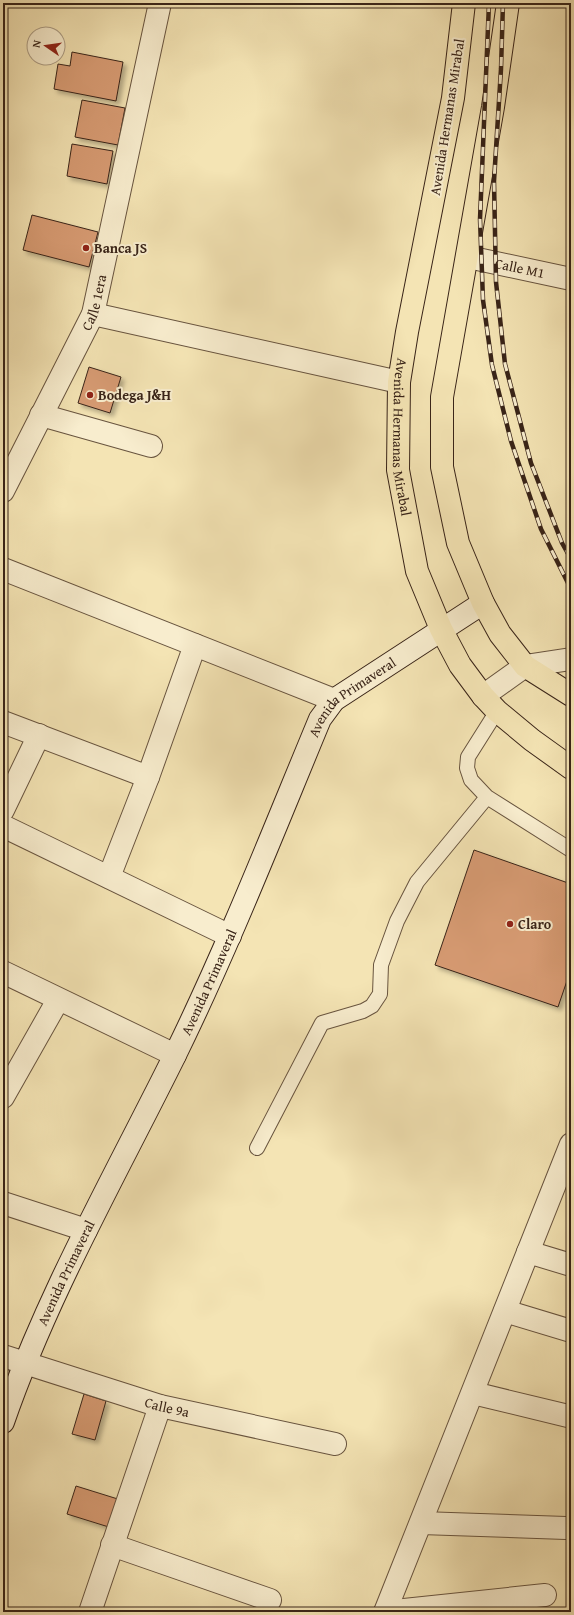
<svg xmlns="http://www.w3.org/2000/svg" width="574" height="1615" font-family="'Gentium Book Plus',serif">
<defs>
<filter id="shadow"><feDropShadow dx="3.5" dy="3.5" stdDeviation="2" flood-color="#0004"/></filter>
</defs>
<rect width="100%" height="100%" fill="#f4e4b4"/>
<filter id="stains"><feTurbulence type="fractalNoise" baseFrequency=".005" numOctaves="4"/><feColorMatrix values="0 0 0 0 .2 0 0 0 0 .09 0 0 0 0 .02 0 0 0 .5 -.17"/></filter>
<radialGradient id="worn" r=".72"><stop offset=".6" stop-color="#630" stop-opacity="0"/><stop offset="1" stop-color="#630" stop-opacity=".3"/></radialGradient>
<path fill="#d79b73" stroke="#392418" filter="url(#shadow)" d="M72,52L123,62L116,101L54,89L58,64L70,66Z
M82,100L125,108L118,145L75,137Z
M72,144L113,151L107,184L67,176Z
M32,215L98,232L89,267L23,250Z
M89,367L121,377L110,413L78,403Z
M474,850L571,884V969L558,1007L435,965Z
M84,1394L106,1401L95,1440L72,1434Z
M76,1486L121,1500L112,1528L67,1514Z"/>
<g fill="none" stroke-linecap="round" stroke-linejoin="round">
<g stroke="#68543f" stroke-width="16">
<path id="lane" d="M497,711L468,757L467,768L471,780L487,797L571,850
M257,1148L322,1023L363,1011L372,1006L380,994L381,965L397,921L417,882L487,797"/>
</g>
<g stroke="#68543f" stroke-width="24">
<g id="street">
<path id="s1" d="M468,257L571,279"/>
<path d="M93,314L399,382"/>
<path d="M41,415L151,446"/>
<path id="s2" d="M3,491L93,314L160,3"/>
<path d="M3,569L334,700"/>
<path d="M483,696L525,666L571,659"/>
<path d="M3,722L148,777"/>
<path d="M3,810L39,735"/>
<path d="M3,826L230,936"/>
<path d="M109,877L148,777L195,645"/>
<path d="M3,972L175,1055"/>
<path d="M3,1097L58,1000"/>
<path d="M3,1203L86,1230"/>
<path d="M528,1252L571,1265"/>
<path d="M505,1311L571,1331"/>
<path id="s3" d="M3,1356L160,1406L335,1444"/>
<path d="M473,1393L568,1416"/>
<path d="M421,1523L566,1528"/>
<path d="M112,1545L270,1600"/>
<path d="M90,1612L160,1406"/>
<path d="M385,1612L571,1144"/>
<path d="M385,1612L545,1595"/>
</g>
</g>
<g stroke="#392418" stroke-width="24">
<g id="secondary">
<path id="s4" d="M3,1422C47,1295 114,1178 174,1057C228,947 273,832 320,719L334,700L483,603"/>
</g>
</g>
<g stroke="#392418" stroke-width="24">
<g id="primary">
<path id="s5" d="M464,3L453,98L407,332L399,382L398,470L417,571L441,629L460,665L483,696L497,711L532,740L571,768"/>
<path d="M508,3L493,107L442,397V467L458,543L483,603L500,634L525,666L571,695"/>
</g>
</g>
<use href="#lane" stroke="#f8edce" stroke-width="14"/>
<use href="#street" stroke="#f8edce" stroke-width="22"/>
<use href="#secondary" stroke="#f8edce" stroke-width="22"/>
<use href="#primary" stroke="#f4e4b4" stroke-width="22"/>
<g stroke="#392418" stroke-width="4.5">
<path id="rail" d="M489,3L480,219L483,300L492,365L511,441L541,529L571,589
M503,3L501,69L494,181L496,282L505,364L531,463L562,543L571,559"/>
</g>
<use href="#rail" stroke="#f8edce" stroke-width="3" stroke-dasharray="9" stroke-linecap="butt"/>
</g>
<g fill="#8f2418" stroke="#f8edce" stroke-width="1.5">
<circle cx="86" cy="248" r="4"/>
<circle cx="90" cy="395" r="4"/>
<circle cx="510" cy="924" r="4"/>
</g>
<g text-anchor="middle" stroke-width="4" stroke-linejoin="round" paint-order="stroke">
<g font-size="14" fill="#392418" stroke="#f8edce">
<text transform="translate(447 117) rotate(-81)" y="5">Avenida Hermanas Mirabal</text>
<text dy="5" stroke="none"><textPath href="#s1" startOffset="53">Calle M1</textPath></text>
<text dy="5" stroke="none"><textPath href="#s2" startOffset="210">Calle 1era</textPath></text>
<text dy="5" stroke="none"><textPath href="#s5" startOffset="440">Avenida Hermanas Mirabal</textPath></text>
<text dy="5" stroke="none"><textPath href="#s4" startOffset="810">Avenida Primaveral</textPath></text>
<text dy="5" stroke="none"><textPath href="#s4" startOffset="486">Avenida Primaveral</textPath></text>
<text dy="5" stroke="none"><textPath href="#s4" startOffset="162">Avenida Primaveral</textPath></text>
<text dy="5" stroke="none"><textPath href="#s3" startOffset="172">Calle 9a</textPath></text>
</g>
<g font-size="14" font-weight="bold" fill="#392418" stroke="#f8edce" text-anchor="start">
<text x="94" y="253">Banca JS</text>
<text x="98" y="400">Bodega J&amp;H</text>
<text x="518" y="929">Claro</text>
</g>
</g>
<rect width="574" height="1615" fill="none" stroke="#f4e4b4" stroke-width="16"/>
<rect x="4" y="4" width="566" height="1607" fill="none" stroke="#392418" stroke-width="2"/>
<rect x="8" y="8" width="558" height="1599" fill="none" stroke="#392418"/>
<g transform="translate(46 46) rotate(283)"><circle r="19" fill="#f8edce" stroke="#ac9d85"/>
<path d="M0-3L7 15L0 10L-7 15Z" fill="#8f2418"/>
<text y="-6" font-size="11" font-weight="bold" text-anchor="middle" fill="#392418">N</text>
</g>
<rect width="100%" height="100%" filter="url(#stains)"/>
<rect width="100%" height="100%" fill="url(#worn)"/>
</svg>
